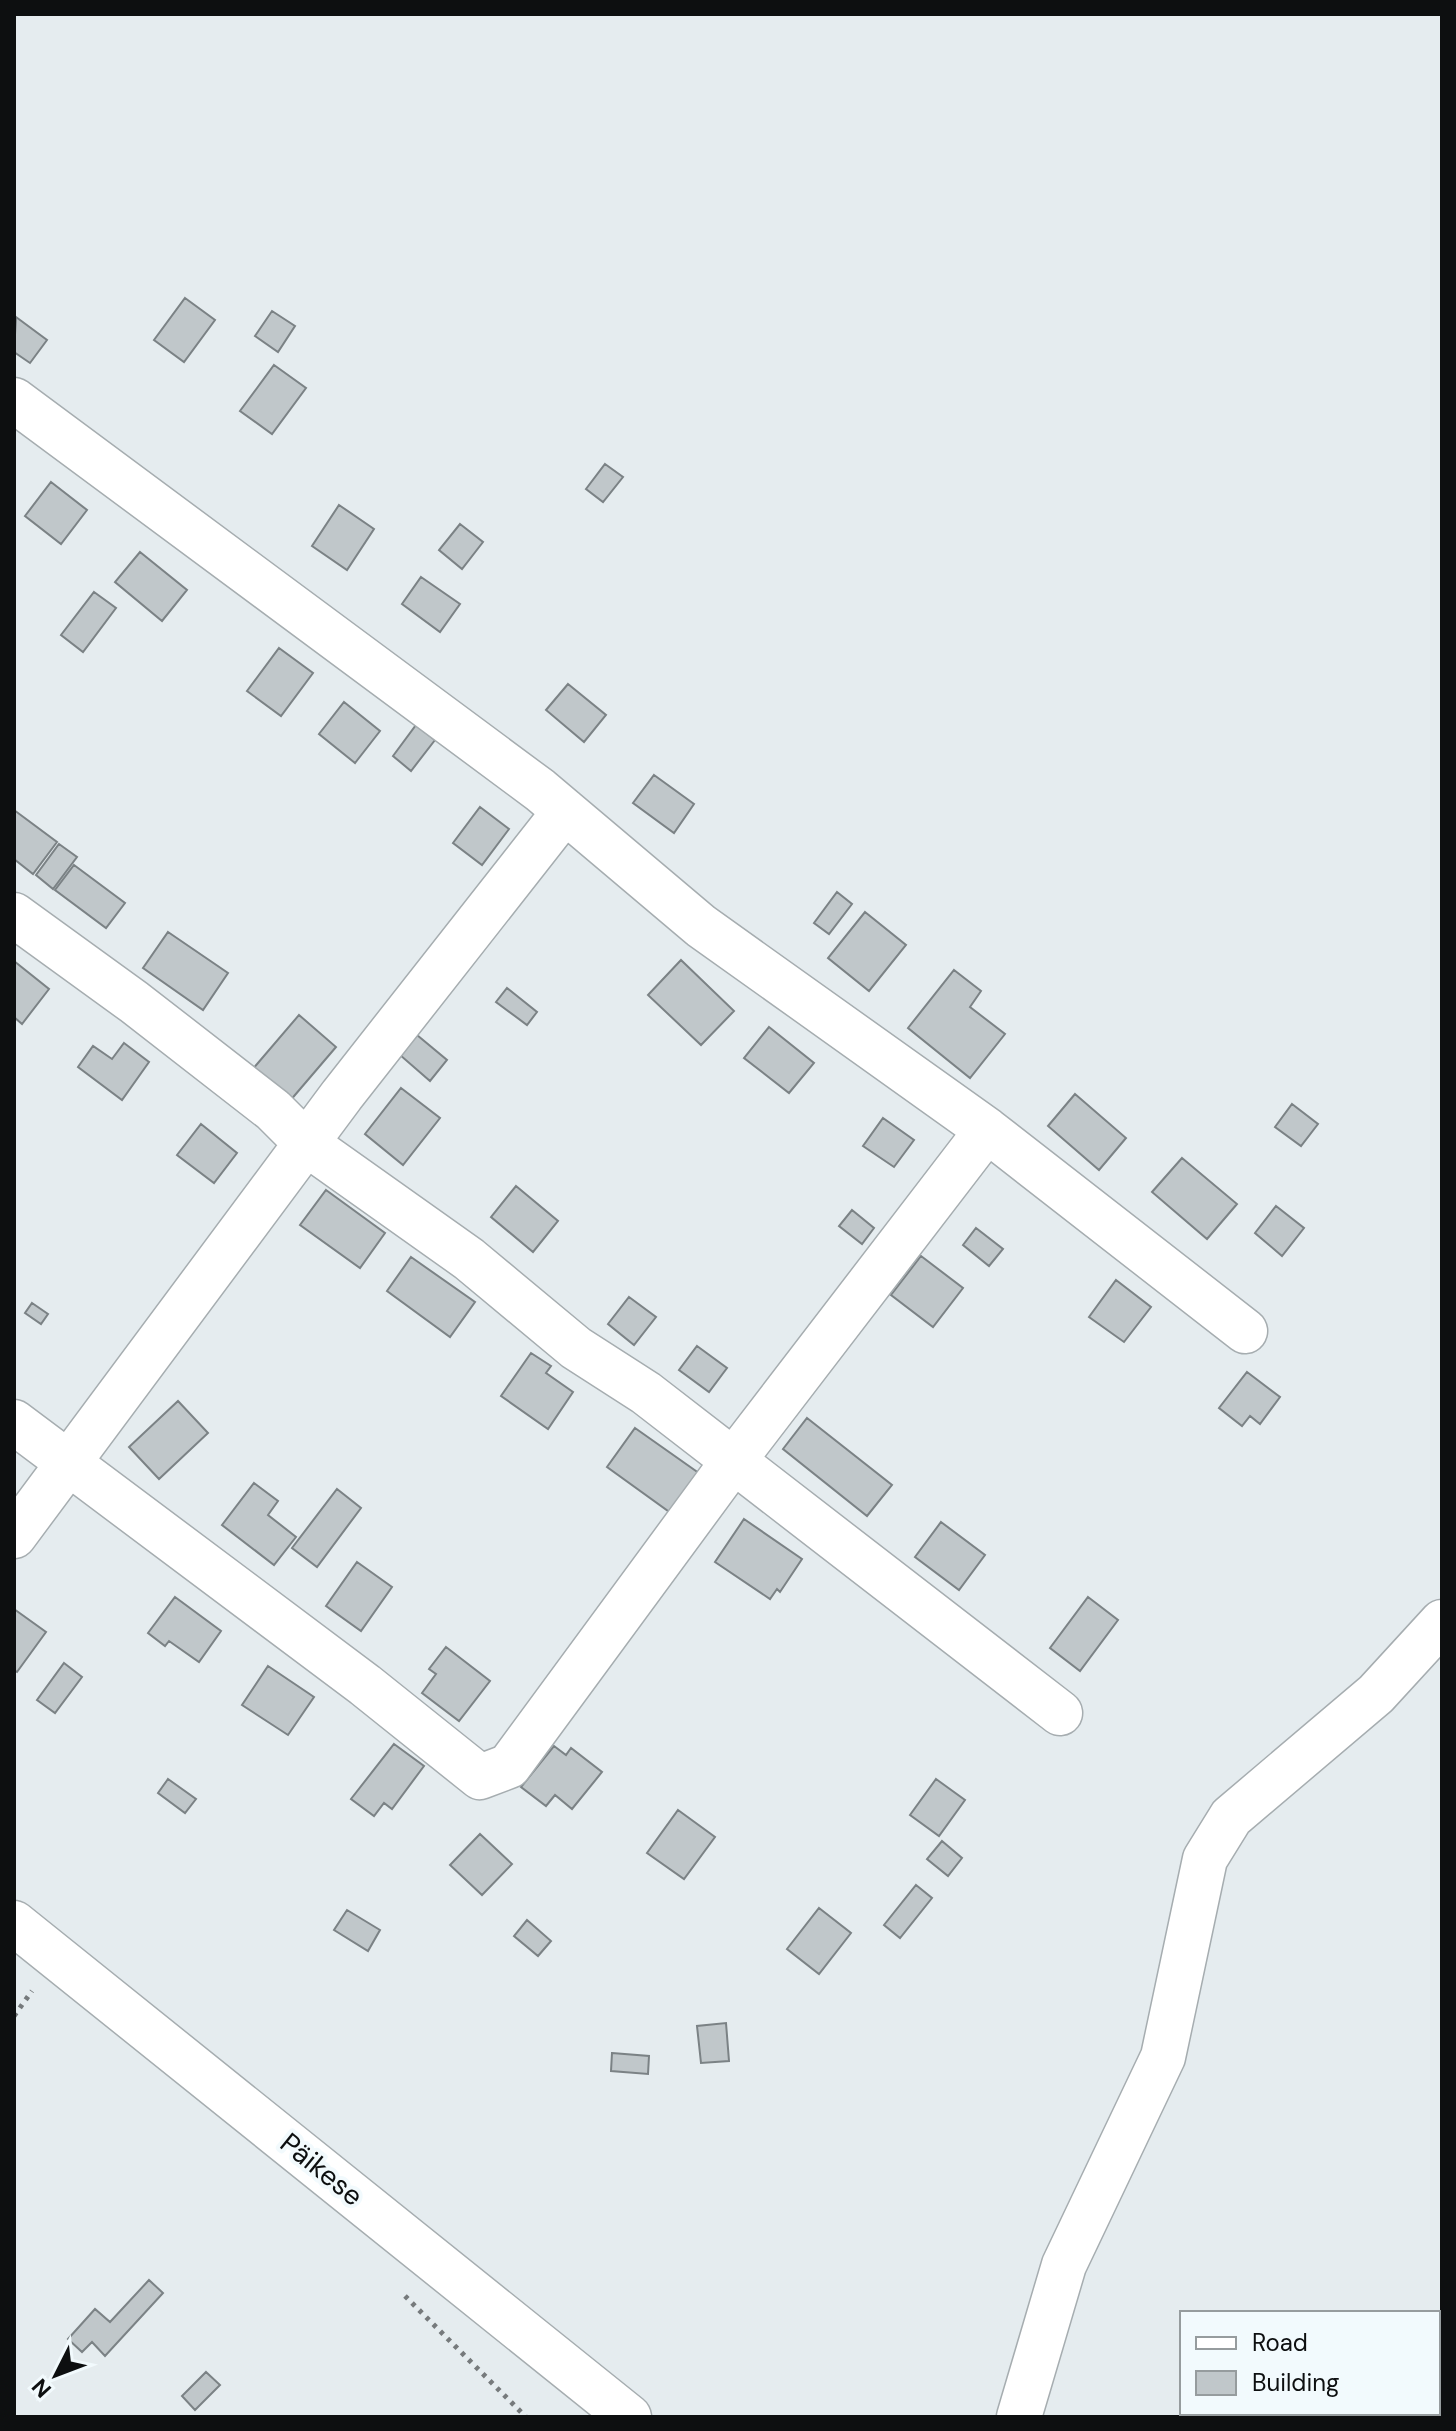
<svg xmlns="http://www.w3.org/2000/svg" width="1456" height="2431" font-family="'DM Sans',sans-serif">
<rect width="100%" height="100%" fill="#e5ecef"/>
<path fill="#c0c7ca" stroke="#7b8285" stroke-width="2" d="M185,298L215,320L184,362L154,340Z
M272,311L295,326L278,352L255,336Z
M16,317L47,340L30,363L14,352Z
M274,365L306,388L272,434L240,411Z
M605,464L623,477L603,502L586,489Z
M51,482L87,510L61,544L25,516Z
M339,505L374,529L347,570L312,546Z
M460,524L483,542L462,569L439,550Z
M140,552L187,590L162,621L115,582Z
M421,577L460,604L440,632L402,604Z
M94,592L116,608L83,652L61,635Z
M279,648L313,673L281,716L247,691Z
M568,684L606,715L584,742L546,710Z
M344,702L380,731L355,763L319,734Z
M416,725L435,740L411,771L393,756Z
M654,775L694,804L674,833L633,803Z
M480,807L509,829L482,865L453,843Z
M14,810L57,842L33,874L14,859Z
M59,844L77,857L53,889L36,875Z
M74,865L125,903L106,928L55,890Z
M837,892L852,904L829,934L814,923Z
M865,912L906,945L869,991L828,958Z
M168,932L228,973L203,1010L143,968Z
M681,960L734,1011L701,1045L648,995Z
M14,961L49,989L22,1024L14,1017Z
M954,970L981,991L970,1007L1005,1034L970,1078L908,1028Z
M507,988L537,1012L527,1025L496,1002Z
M299,1015L336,1047L289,1102L252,1070Z
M769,1027L814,1063L789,1093L744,1058Z
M417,1035L447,1060L430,1081L400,1055Z
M124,1043L149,1062L122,1100L78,1067L93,1046L112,1059Z
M401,1088L440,1118L403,1165L365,1134Z
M1075,1094L1126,1138L1099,1170L1048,1126Z
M1292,1104L1318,1124L1301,1146L1275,1127Z
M883,1118L914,1140L894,1167L863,1146Z
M201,1124L237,1153L214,1183L177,1155Z
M1182,1158L1237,1204L1207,1239L1152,1192Z
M516,1186L558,1221L533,1252L491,1217Z
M326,1190L385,1233L360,1268L300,1225Z
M1276,1206L1304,1228L1282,1256L1255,1233Z
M852,1210L874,1228L862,1244L839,1226Z
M976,1228L1003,1249L989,1266L963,1245Z
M921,1256L963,1288L933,1327L891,1295Z
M411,1257L475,1302L450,1337L387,1291Z
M1116,1280L1151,1307L1124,1342L1089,1317Z
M629,1297L656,1317L634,1345L608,1324Z
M32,1303L48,1314L41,1324L25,1313Z
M697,1346L727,1368L709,1392L679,1370Z
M531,1353L551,1366L546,1373L573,1392L548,1429L501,1396Z
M1247,1372L1280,1397L1260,1424L1250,1416L1242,1426L1219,1408Z
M178,1401L208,1433L159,1479L129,1447Z
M807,1418L892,1485L867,1516L783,1449Z
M635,1428L703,1476L675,1516L607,1467Z
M254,1483L278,1501L268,1515L296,1537L274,1565L222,1525Z
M337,1489L361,1508L317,1567L292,1548Z
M744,1519L802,1559L780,1592L777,1589L770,1599L715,1562Z
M941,1522L985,1555L959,1590L915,1557Z
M357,1562L392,1587L361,1631L326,1606Z
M175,1597L221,1631L199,1662L169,1641L165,1646L148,1633Z
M1088,1597L1118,1620L1080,1671L1050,1648Z
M14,1609L46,1632L17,1672L14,1670Z
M446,1647L490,1681L459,1721L422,1693L436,1674L429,1669Z
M64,1663L82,1677L55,1713L37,1700Z
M268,1666L314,1697L288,1735L242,1705Z
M394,1744L424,1766L392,1809L384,1803L374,1816L351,1799Z
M554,1746L566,1755L571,1748L602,1772L572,1809L555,1795L546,1806L521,1787Z
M168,1779L196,1799L185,1813L158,1793Z
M936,1779L965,1800L939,1836L910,1815Z
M678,1810L715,1837L684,1879L647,1853Z
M480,1834L512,1864L482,1895L450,1865Z
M942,1841L962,1858L948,1876L927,1859Z
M916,1885L932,1898L900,1938L884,1925Z
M819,1908L851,1933L819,1974L787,1949Z
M347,1910L380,1930L368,1951L334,1930Z
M527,1920L551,1941L538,1956L514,1936Z
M726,2023L729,2061L701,2063L697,2026Z
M612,2053L649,2056L648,2074L611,2071Z
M149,2280L163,2293L105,2356L92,2342L82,2352L68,2339L95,2309L110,2322Z
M206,2372L220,2385L195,2410L182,2396Z"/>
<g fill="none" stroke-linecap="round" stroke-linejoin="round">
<g stroke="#a6adb0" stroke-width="47">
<path id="minor" d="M14,400L540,790L701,926L987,1130L734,1460L509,1766L480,1777L365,1685L14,1422
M14,915L134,1002L273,1110L307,1144L469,1259L576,1348L646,1393L1060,1713
M987,1130L1245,1331
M14,1536L342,1095L565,811
M14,1923L629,2417
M1019,2417L1064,2265L1163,2057L1205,1859L1231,1817L1376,1694L1442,1622"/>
</g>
<path stroke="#767a7c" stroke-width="5" stroke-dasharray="4 6" stroke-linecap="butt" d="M14,2016L32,1991
M405,2296L526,2417"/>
<use href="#minor" stroke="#fff" stroke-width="44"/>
</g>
<g text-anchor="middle" stroke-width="8" stroke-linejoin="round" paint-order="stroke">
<g font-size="28" fill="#0d0f10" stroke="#f2fafd">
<text transform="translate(322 2169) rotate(39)" y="10">Päikese</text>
</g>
</g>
<rect width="1456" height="2431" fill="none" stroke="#0d0f10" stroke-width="32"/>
<rect x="1180" y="2311" width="260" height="104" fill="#f2fafd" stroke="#969c9e" stroke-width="2"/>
<rect x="1196" y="2337" width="40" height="12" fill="#ffffff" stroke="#969c9e" stroke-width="2"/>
<text x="1252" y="2351" font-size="24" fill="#0d0f10">Road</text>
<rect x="1196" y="2371" width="40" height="24" fill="#c0c7ca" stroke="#969c9e" stroke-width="2"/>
<text x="1252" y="2391" font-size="24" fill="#0d0f10">Building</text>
<g transform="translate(56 2375) rotate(228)" stroke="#f2fafd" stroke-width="6" paint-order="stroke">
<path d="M0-6L14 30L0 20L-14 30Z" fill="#0d0f10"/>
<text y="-12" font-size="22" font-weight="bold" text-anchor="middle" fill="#0d0f10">N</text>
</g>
</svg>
